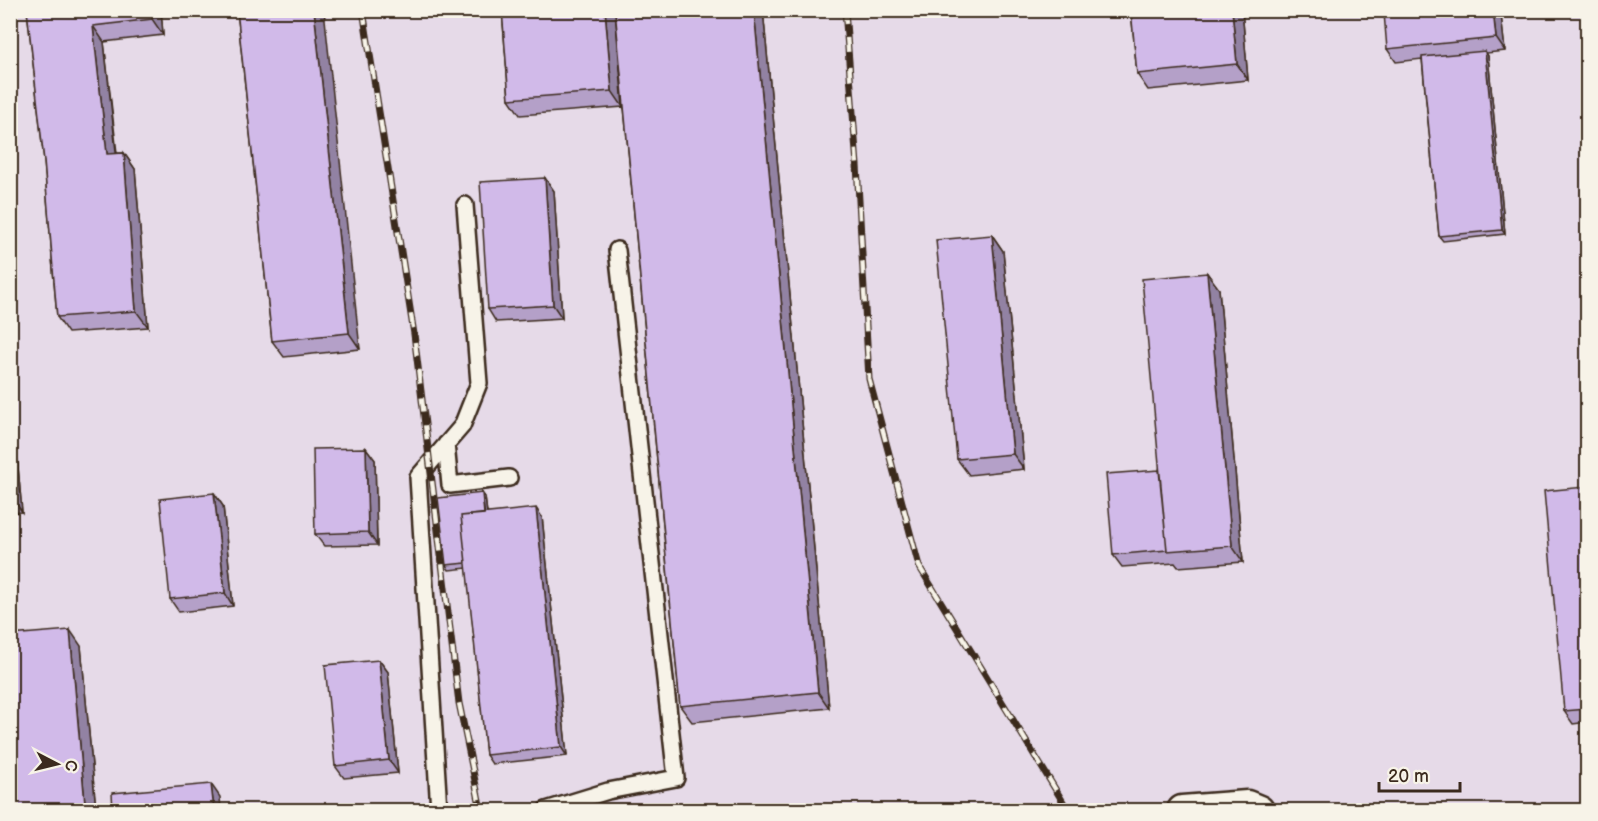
<svg xmlns="http://www.w3.org/2000/svg" width="1598" height="821" font-family="'Balsamiq Sans',sans-serif">
<rect width="100%" height="100%" fill="#efe8e8"/>
<filter id="ink" filterUnits="userSpaceOnUse"><feTurbulence type="fractalNoise" baseFrequency=".0167" numOctaves="2"/><feDisplacementMap in="SourceGraphic" scale="12" xChannelSelector="R" yChannelSelector="G"/><feConvolveMatrix kernelMatrix="1 2 1 2 8 2 1 2 1" color-interpolation-filters="sRGB"/></filter>
<g filter="url(#ink)">
<path fill="#e6dae8" d="M10,11H1587V810H11Z"/>
<g fill="none" stroke-linecap="round" stroke-linejoin="round">
<g stroke="#3b2a1e" stroke-width="20">
<path id="lane" d="M446,444L450,485L509,478
M439,810L418,477L462,426L479,383L465,205
M546,810L608,791L676,778L617,250"/>
</g>
<g stroke="#3b2a1e" stroke-width="33">
<path id="street" d="M1182,810L1247,805L1259,810"/>
</g>
<use href="#lane" stroke="#f7f3e8" stroke-width="15"/>
<use href="#street" stroke="#f7f3e8" stroke-width="28"/>
<g stroke="#3b2a1e" stroke-width="7">
<path id="rail" d="M363,10L414,334L459,703L481,810
M845,10L857,165L869,379L919,566L1068,810"/>
</g>
<use href="#rail" stroke="#f7f3e8" stroke-width="4.5" stroke-dasharray="14" stroke-linecap="butt"/>
</g>
<path fill="#b4a0c8" stroke="#3b2a1e" stroke-width="1.5" d="M27,10H161L163,35L104,42L117,153H124L135,169L148,327L68,333L57,317L44,161Z
M237,10L360,349L284,357L272,341Z
M502,10H763L829,708L692,722L680,706L615,11L623,107L520,115L509,99Z
M1131,10H1242L1248,80L1148,90L1137,74Z
M1408,10H1515L1499,12L1501,15L1505,51L1486,53L1488,56L1505,234L1443,241L1439,236L1422,59L1396,62L1387,49Z
M545,178L554,191L562,318L496,322L488,309Z
M992,235L1003,251L1024,469L969,475L957,459Z
M1207,273L1219,289L1243,562L1178,567L1175,563L1122,567L1113,555L1159,470Z
M10,427L15,433L22,512L10,513Z
M366,448L375,460L377,545L324,546L315,534Z
M1587,491V722L1573,724L1564,711Z
M214,493L223,506L233,606L179,612L170,599Z
M482,493L485,497L487,513L542,517L567,756L492,764L486,755L467,568L449,570L446,565Z
M81,646L96,810H10Z
M379,660L388,672L398,773L344,778L335,766Z"/>
<path fill="#9282a3" stroke="#3b2a1e" stroke-width="1.5" d="M151,10H161L163,35L152,19Z
M314,10H324L360,349L349,333Z
M605,10H615L623,107L612,91Z
M754,10H763L829,708L818,692Z
M1232,10H1242L1248,80L1237,64Z
M1493,10H1498L1501,15L1505,51L1496,38Z
M93,26L104,42L118,170L107,154Z
M1485,51L1488,56L1505,234L1502,230Z
M124,153L135,169L148,327L136,311Z
M545,178L554,191L562,318L553,305Z
M992,235L1003,251L1024,469L1013,454Z
M1207,273L1219,289L1243,562L1232,546Z
M10,427L15,433L22,512L11,496Z
M366,448L375,460L377,545L368,532Z
M1585,487L1587,491V518Z
M214,493L223,506L233,606L225,593Z
M482,493L485,497L488,522L485,518Z
M536,508L542,517L567,756L561,747Z
M70,630L81,646L96,810H90L85,804Z
M379,660L388,672L398,773L389,760Z
M211,784L220,797L221,810H214Z"/>
<path fill="#d1bae9" stroke="#3b2a1e" stroke-width="1.5" d="M27,10H151L152,19L93,26L107,154L124,153L136,311L57,317L44,161Z
M237,10H314L349,333L272,341Z
M502,10H605L612,91L509,99Z
M615,10H754L818,692L680,706Z
M1131,10H1232L1237,64L1137,74Z
M1408,10H1493L1496,38L1387,49L1384,13Z
M1485,51L1502,230L1439,236L1422,57Z
M545,178L553,305L488,309L480,182Z
M992,235L1013,454L957,459L936,240Z
M1207,273L1232,546L1167,551L1142,279Z
M366,448L368,532L315,534L313,449Z
M1159,470L1167,550L1113,555L1106,474Z
M1585,487L1587,518V709L1564,711L1544,491Z
M214,493L225,593L170,599L160,499Z
M482,493L484,514L461,516L466,563L446,565L438,498Z
M536,508L561,747L486,755L461,516Z
M70,630L85,804L10,810V635Z
M379,660L389,760L335,766L325,665Z
M211,784L214,810H113L112,793Z"/>
</g>
<rect width="1598" height="821" fill="none" stroke="#f7f3e8" stroke-width="36"/>
<rect x="18" y="18" width="1562" height="785" fill="none" stroke="#3b2a1e" stroke-width="2" filter="url(#ink)"/>
<g transform="translate(57 764) rotate(97)" stroke="#f7f3e8" stroke-width="4.5" paint-order="stroke">
<path d="M0-4.5L10 22L0 15L-10 22Z" fill="#3b2a1e"/>
<text y="-9" font-size="16" font-weight="bold" text-anchor="middle" fill="#3b2a1e">С</text>
</g>
<path d="M1379 782v9h81v-9" fill="none" stroke="#3b2a1e" stroke-width="3"/>
<text x="1388" y="782" font-size="18" fill="#3b2a1e" stroke="#f7f3e8" stroke-width="4.5" paint-order="stroke">20 m</text>
</svg>
